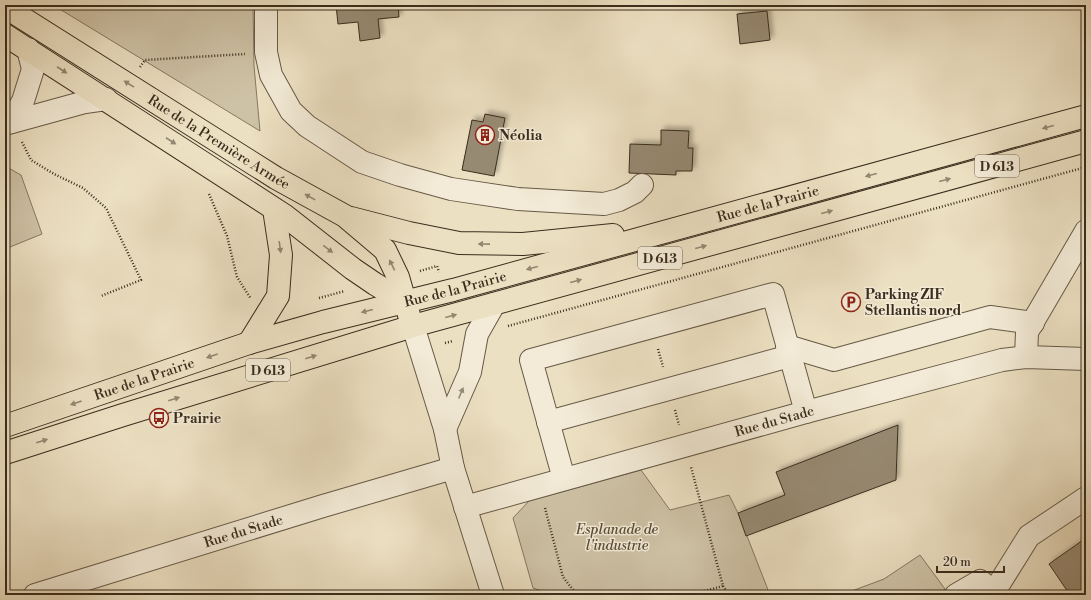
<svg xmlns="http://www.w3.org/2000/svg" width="1091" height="600" font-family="'Libre Bodoni',serif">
<defs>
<filter id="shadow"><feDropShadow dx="3.5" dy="-3.5" stdDeviation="2" flood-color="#0004"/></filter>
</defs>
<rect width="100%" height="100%" fill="#ece0c2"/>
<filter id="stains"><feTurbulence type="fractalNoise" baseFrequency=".005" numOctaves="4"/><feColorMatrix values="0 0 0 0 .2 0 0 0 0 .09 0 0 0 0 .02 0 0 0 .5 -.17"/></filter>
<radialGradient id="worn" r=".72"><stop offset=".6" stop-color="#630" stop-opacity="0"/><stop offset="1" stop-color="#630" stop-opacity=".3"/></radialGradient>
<path fill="#cec2a6" stroke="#847862" d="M53,5H253L254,66L260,131Z
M5,166L21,175L42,234L5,249Z
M641,470L670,510L729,495L738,513L770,595H553L533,588L513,518L529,501Z
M920,555L945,589L937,595H916L913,592L908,595H841L884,579Z"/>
<path fill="#978a73" stroke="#3a2d1d" filter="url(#shadow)" d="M336,5H398L399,17L378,19L380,38L360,41L358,22L338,24Z
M767,11L770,40L740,44L737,14Z
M485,114L505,118L494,176L462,170L472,120L483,122Z
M661,130L689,131L688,148H693L692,171H676V175L629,173L630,144L661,145Z
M898,425L896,480L746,536L738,513L785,495L776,472Z
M1086,538V595H1070L1049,564Z"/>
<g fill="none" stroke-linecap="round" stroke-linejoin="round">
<g stroke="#665a46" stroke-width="24">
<g id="minor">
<path d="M266,5V52L271,75L291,111L307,126L362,162L400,175L451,189L518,199L604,204L619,200L635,192L642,185"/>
<path d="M11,122L23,101L33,69L28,49"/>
<path d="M5,124L85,102L106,99"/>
<path d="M413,326L445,429L453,468L493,595"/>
<path d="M787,346L834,360L990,317L1033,323"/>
<path d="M1026,357L1027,332L1086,231"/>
<path d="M548,422L790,356"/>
<path d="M445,429L470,372L477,334L494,304"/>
<path d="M564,479L531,360L773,294L806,412"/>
<path id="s1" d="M465,507L806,412L1002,360L1026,357L1086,359"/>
<path d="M994,592L1029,536L1086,498"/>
<path id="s2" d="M35,595L323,506L453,468"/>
<path d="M956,595L980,581L994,592L995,595"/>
</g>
</g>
<g stroke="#3a2d1d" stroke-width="24">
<g id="major">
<path id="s3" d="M5,7L276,178L345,216L385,250L398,277L409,315"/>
<path d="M5,35L284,215L353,269L375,284L405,302"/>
<path d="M351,218L409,233L459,243L523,244L613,235"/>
<path d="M249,343L278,296L281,255L274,209"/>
<path id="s4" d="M5,426L249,343L323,322L453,290L1086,116"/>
<path d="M5,453L123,415L413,326L1086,141"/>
</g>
</g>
<path stroke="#3a2d1d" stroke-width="2.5" stroke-dasharray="1 2" stroke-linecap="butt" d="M140,67L145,60L245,54
M22,142L31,160L54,174L83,188L106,208L141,280L101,296
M209,194L227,236L237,277L251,299
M420,271L437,266L439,272
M319,298L345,291
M508,326L1086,167
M445,343L453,341
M658,349L663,367
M675,410L679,425
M545,508L563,577L577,595
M723,586L729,595
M690,595L723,586L691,467"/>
<use href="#minor" stroke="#f3ebd7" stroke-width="22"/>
<use href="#major" stroke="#ece0c2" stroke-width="22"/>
</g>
<defs><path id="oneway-solid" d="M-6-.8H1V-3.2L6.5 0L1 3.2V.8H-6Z"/></defs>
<g fill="#938670">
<use href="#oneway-solid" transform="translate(62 70) rotate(33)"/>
<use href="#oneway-solid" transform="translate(129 84) rotate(-148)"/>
<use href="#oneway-solid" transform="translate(1048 127) rotate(165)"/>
<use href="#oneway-solid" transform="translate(171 141) rotate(33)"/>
<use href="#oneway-solid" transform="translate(871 175) rotate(165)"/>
<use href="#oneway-solid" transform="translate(945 180) rotate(-15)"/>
<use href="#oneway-solid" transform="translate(310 197) rotate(-151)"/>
<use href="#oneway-solid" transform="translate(827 212) rotate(-15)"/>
<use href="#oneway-solid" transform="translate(484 244) rotate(-179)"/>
<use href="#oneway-solid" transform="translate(280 247) rotate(82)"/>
<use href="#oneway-solid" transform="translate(701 247) rotate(-15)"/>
<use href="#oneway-solid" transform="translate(328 249) rotate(38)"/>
<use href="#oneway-solid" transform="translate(392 265) rotate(-116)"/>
<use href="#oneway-solid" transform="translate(532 268) rotate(165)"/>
<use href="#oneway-solid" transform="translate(576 281) rotate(-15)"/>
<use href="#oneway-solid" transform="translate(367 311) rotate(166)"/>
<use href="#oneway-solid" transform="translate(451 316) rotate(-15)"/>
<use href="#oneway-solid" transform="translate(212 356) rotate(161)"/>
<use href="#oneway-solid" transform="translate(311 357) rotate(-17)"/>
<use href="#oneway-solid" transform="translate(174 399) rotate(-17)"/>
<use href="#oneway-solid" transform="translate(76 403) rotate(161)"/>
<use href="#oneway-solid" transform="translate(42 441) rotate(-18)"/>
</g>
<use fill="#968c7a" href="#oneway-solid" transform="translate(461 393) rotate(-67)"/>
<defs>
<g id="building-ring" transform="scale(1)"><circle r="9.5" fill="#f3ebd7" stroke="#8f2418" stroke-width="1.5"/><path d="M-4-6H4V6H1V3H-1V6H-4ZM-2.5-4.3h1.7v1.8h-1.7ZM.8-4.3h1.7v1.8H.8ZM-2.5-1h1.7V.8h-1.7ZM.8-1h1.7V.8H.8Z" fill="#8f2418"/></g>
<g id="parking-ring" transform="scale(1)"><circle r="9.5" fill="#f3ebd7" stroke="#8f2418" stroke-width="1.5"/><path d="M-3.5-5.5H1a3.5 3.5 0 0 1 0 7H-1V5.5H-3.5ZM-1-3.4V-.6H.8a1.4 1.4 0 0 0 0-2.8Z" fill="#8f2418"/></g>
<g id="bus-ring" transform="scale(1)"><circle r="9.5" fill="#f3ebd7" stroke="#8f2418" stroke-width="1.5"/><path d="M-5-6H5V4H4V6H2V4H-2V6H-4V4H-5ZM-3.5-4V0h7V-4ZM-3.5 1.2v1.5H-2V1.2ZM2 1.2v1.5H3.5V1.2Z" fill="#8f2418"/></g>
</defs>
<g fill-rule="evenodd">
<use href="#building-ring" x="485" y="135"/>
<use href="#parking-ring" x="851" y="302"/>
<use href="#bus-ring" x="159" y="418"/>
</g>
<g text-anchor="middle" stroke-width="3" stroke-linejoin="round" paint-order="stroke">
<g fill="#f3ebd7" stroke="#726655" stroke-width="1">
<rect x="975" y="155" width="44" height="22" rx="3"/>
<rect x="638" y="247" width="44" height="22" rx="3"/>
<rect x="246" y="359" width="44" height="22" rx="3"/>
</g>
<g font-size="13" font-weight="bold" fill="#3a2d1d">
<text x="997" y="171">D 613</text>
<text x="660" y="263">D 613</text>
<text x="268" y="375">D 613</text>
</g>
<g font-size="14" font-weight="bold" fill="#3a2d1d" stroke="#f3ebd7" text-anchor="start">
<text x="499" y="140">Néolia</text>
<text x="865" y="299">Parking ZIF<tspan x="865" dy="16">Stellantis nord</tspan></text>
<text x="173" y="423">Prairie</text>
</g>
<g font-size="14" fill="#3a2d1d" stroke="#f3ebd7">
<text dy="5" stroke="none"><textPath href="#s3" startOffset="253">Rue de la Première Armée</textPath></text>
<text dy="5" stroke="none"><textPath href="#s4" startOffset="795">Rue de la Prairie</textPath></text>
<text dy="5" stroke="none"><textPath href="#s4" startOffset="471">Rue de la Prairie</textPath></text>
<text dy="5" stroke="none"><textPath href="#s4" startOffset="147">Rue de la Prairie</textPath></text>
<text dy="5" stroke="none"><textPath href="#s1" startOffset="321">Rue du Stade</textPath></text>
<text dy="5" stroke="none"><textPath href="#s2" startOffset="218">Rue du Stade</textPath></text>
</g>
<g font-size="14" font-style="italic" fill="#584b38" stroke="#f3ebd7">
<text x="617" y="534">Esplanade de<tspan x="617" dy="16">l'industrie</tspan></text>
</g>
</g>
<rect width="1091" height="600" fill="none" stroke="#ece0c2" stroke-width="20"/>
<rect x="6" y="6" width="1079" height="588" fill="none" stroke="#3a2d1d" stroke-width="2"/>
<rect x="10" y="10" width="1071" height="580" fill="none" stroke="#3a2d1d"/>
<path d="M937 566v6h67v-6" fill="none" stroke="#3a2d1d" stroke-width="2"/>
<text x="943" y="566" font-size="12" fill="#3a2d1d" stroke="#f3ebd7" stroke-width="3" paint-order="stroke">20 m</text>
<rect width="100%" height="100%" filter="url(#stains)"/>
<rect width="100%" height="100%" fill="url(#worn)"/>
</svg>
